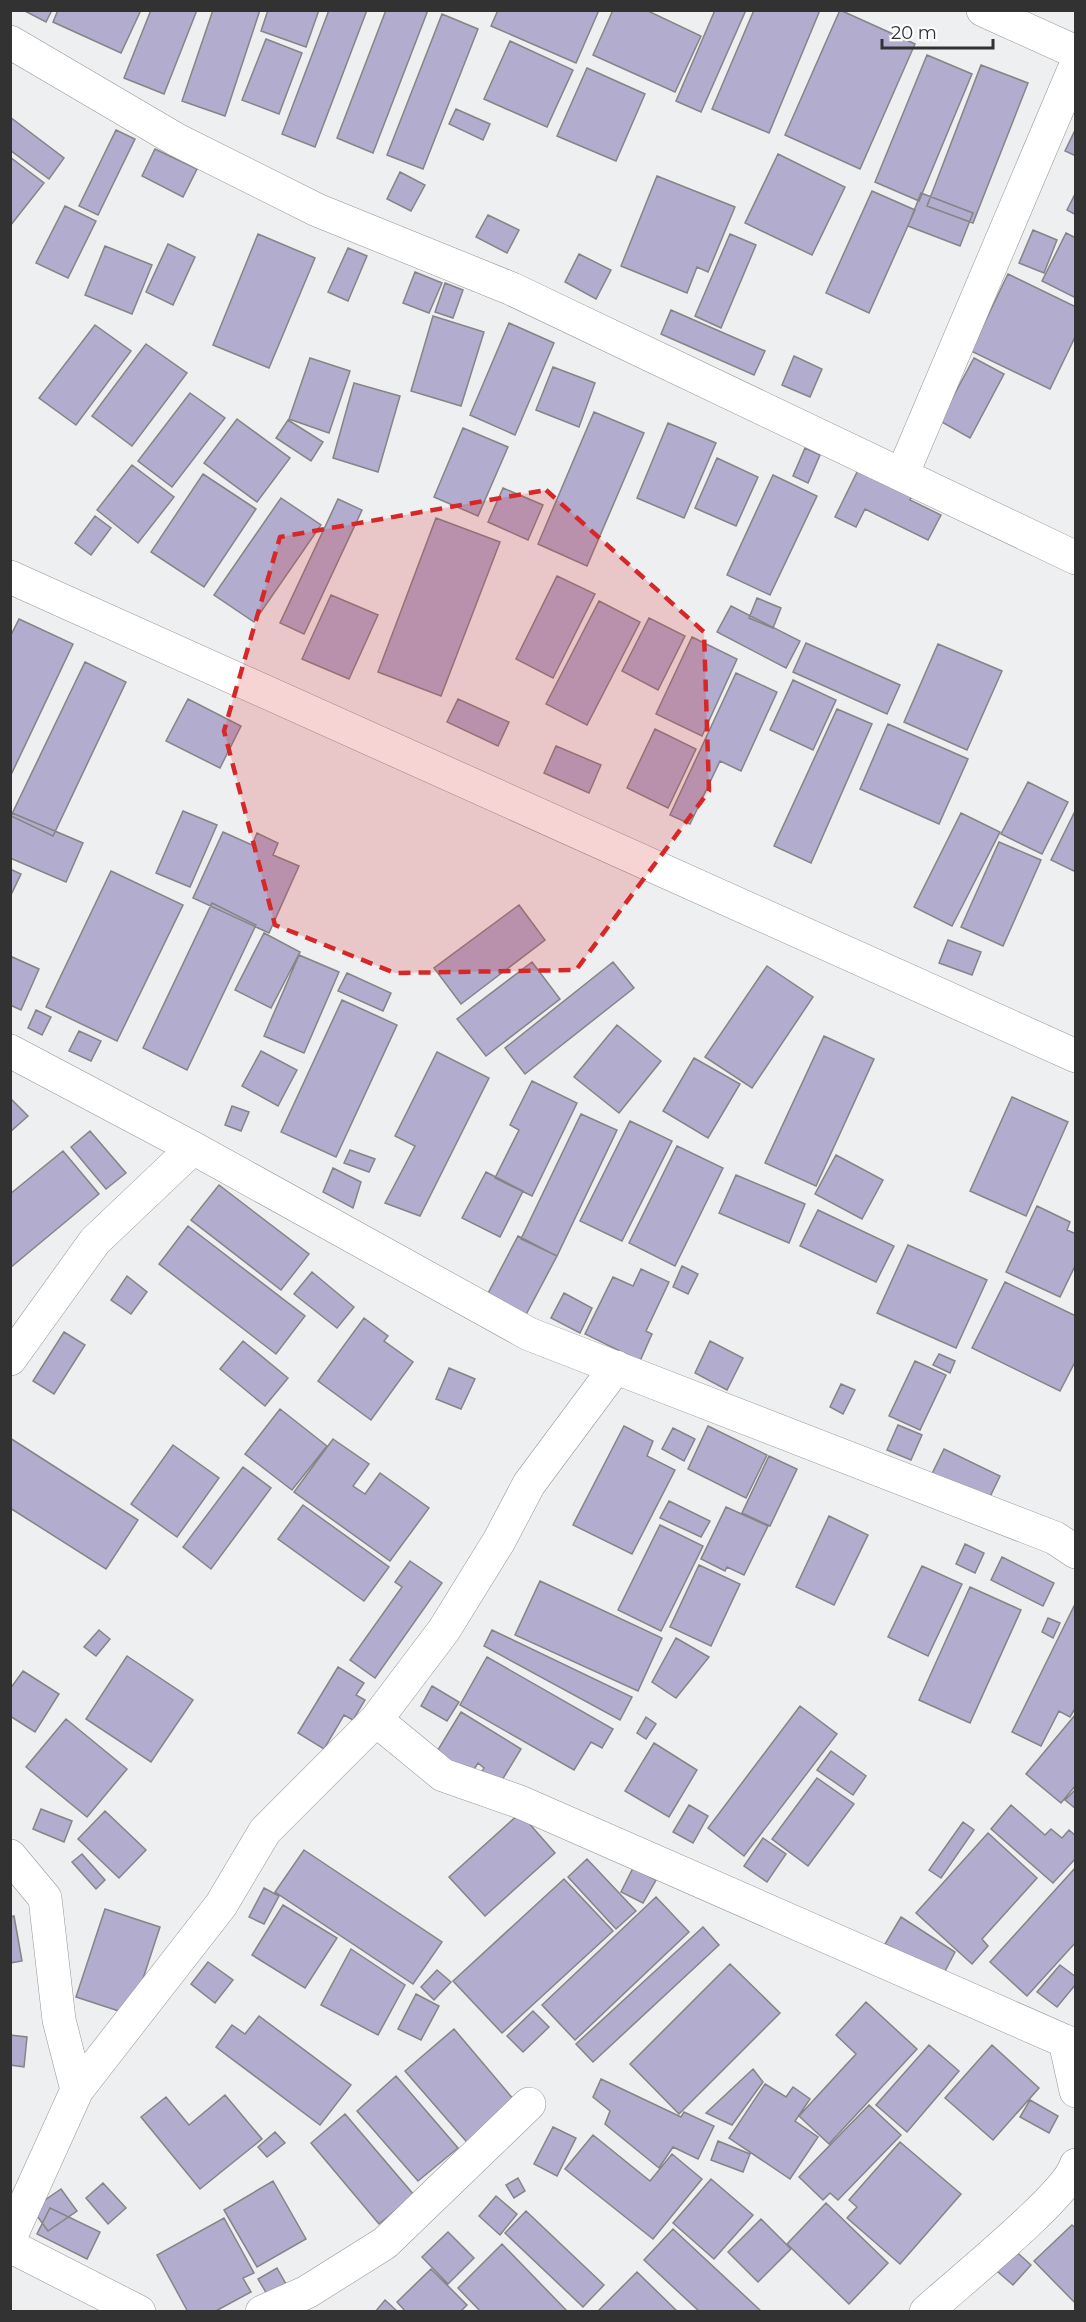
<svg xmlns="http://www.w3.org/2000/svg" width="1086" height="2322" font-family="Montserrat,sans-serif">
<rect width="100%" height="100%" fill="#eeeff1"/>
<path fill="#b2acce" stroke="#858486" stroke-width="1.5" d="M23,10H52L46,22Z
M58,10H141L121,53L53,22Z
M151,10H197L164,94L124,78Z
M213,10H260L225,116L182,101Z
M268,10H319L306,47L261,31Z
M329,10H367L315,147L282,134Z
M386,10H428L373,153L337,138Z
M498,10H599L576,63L491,26Z
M613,10H646L701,36L675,92L593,55Z
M715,10H746L701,112L676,101Z
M754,10H820L769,133L712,109Z
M840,10L915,44L860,169L785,135Z
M442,14L478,29L423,169L387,155Z
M266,39L302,53L279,114L242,100Z
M510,41L573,70L547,127L484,99Z
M927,55L972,74L919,201L875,182Z
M981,65L1028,83L973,223L927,206Z
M587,68L645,94L616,161L557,136Z
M456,109L490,124L483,140L449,124Z
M10,117L64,158L49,179L10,150Z
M1076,128V156L1065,151Z
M116,130L135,139L98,215L79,206Z
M155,149L197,169L183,197L142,176Z
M778,154L845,187L812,255L745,223Z
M10,157L44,183L10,226Z
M400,172L425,185L411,211L387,199Z
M657,176L735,207L708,272L697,267L687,293L621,266Z
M872,191L915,210L869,313L826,293Z
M1076,192V215L1067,210Z
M921,193L973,213L960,246L908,226Z
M65,206L96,221L68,278L36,263Z
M488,215L519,230L507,253L476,237Z
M1033,230L1057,240L1044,273L1019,263Z
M1066,233L1076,238V298L1042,281Z
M258,234L315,258L269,368L213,345Z
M730,234L756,245L721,328L695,316Z
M168,244L195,257L173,305L146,292Z
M105,246L152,265L132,314L85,295Z
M348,248L367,256L348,301L328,292Z
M579,254L611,270L596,299L565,282Z
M415,272L442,283L429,313L403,303Z
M1008,274L1076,307V335L1050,389L971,351Z
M445,283L463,290L453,318L435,312Z
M671,310L765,351L754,375L661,334Z
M433,316L484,332L461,406L411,391Z
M509,323L554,343L515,435L470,415Z
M95,325L131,351L76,425L39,398Z
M146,344L187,373L132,446L92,416Z
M794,356L822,369L810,397L782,385Z
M310,358L350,371L329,433L289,419Z
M974,358L1004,374L970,438L940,421Z
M553,367L595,383L579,427L536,410Z
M354,383L400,396L378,472L333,458Z
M190,393L225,418L172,487L138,461Z
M594,412L644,433L587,566L538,544Z
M237,419L290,458L257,502L204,463Z
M288,420L323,442L311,461L276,438Z
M668,423L716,443L684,518L637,498Z
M463,428L508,447L478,516L434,497Z
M805,448L820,455L808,483L793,476Z
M717,458L758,477L736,526L695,508Z
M861,464L915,491L910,500L941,515L928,540L865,509L856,527L835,517Z
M132,465L174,497L138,543L97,510Z
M203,474L256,509L204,587L151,552Z
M773,475L817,496L770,595L727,575Z
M503,488L543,505L528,540L488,522Z
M281,498L321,525L254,622L214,595Z
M338,499L362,510L304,634L280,623Z
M95,516L111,528L91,555L75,543Z
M436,518L500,542L441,696L378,672Z
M557,576L595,594L553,678L516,659Z
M331,595L378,615L349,679L302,659Z
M757,598L781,608L773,628L749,618Z
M599,601L640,622L587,725L546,704Z
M731,606L800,641L786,668L717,632Z
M649,618L685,636L658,690L622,671Z
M19,619L73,644L10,777V637Z
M692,637L737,659L702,736L656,714Z
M806,643L900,685L887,714L793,672Z
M938,644L1002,671L967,750L904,722Z
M85,662L126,682L53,836L11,816Z
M736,673L777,692L741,771L720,761L690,824L670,815Z
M793,680L836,700L813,750L770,730Z
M188,699L241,726L220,768L166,741Z
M458,699L509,722L498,746L447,722Z
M837,709L872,724L811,863L774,846Z
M888,724L968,759L939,824L860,789Z
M655,729L696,749L668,808L627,788Z
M556,746L601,765L589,793L544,773Z
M1028,782L1068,802L1042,854L1001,834Z
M1076,809V872L1051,860Z
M183,811L217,825L190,887L156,873Z
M10,812L83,843L66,882L10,858Z
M961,813L1000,832L952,926L914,907Z
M223,832L252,845L257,833L278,843L273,855L299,866L269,933L193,898Z
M999,842L1041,860L1003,946L961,927Z
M10,869L21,874L10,897Z
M111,871L183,905L117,1041L46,1007Z
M212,903L256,925L187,1070L143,1048Z
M519,905L545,940L461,1004L434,968Z
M264,933L300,952L271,1008L235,990Z
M948,940L981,952L972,975L939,963Z
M299,955L339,972L304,1053L264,1036Z
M10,956L39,969L21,1010L10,1005Z
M532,962L560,999L486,1056L457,1019Z
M613,962L634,988L525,1074L505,1048Z
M767,966L813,997L752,1088L705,1057Z
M347,973L391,993L383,1011L338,991Z
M342,1000L397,1025L336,1157L281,1132Z
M36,1010L51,1017L42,1035L28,1028Z
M617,1025L661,1061L619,1113L574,1077Z
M79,1031L101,1041L91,1061L69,1051Z
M824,1036L874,1059L816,1186L765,1163Z
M261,1051L297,1070L278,1106L242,1086Z
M437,1052L489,1078L420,1216L385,1203L415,1146L395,1136Z
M694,1058L740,1084L708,1138L663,1111Z
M532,1081L577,1103L532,1196L495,1178L519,1130L510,1125Z
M1012,1097L1068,1122L1026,1216L970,1191Z
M10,1098L28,1116L10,1132Z
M232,1106L249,1112L241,1131L225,1125Z
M581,1114L617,1130L557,1256L521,1239Z
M630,1121L672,1141L622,1241L580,1221Z
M90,1131L126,1173L106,1189L71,1147Z
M677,1146L723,1168L675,1266L629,1243Z
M350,1150L375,1159L369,1172L344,1163Z
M63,1151L99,1194L10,1268V1194Z
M836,1155L883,1180L862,1219L815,1194Z
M333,1168L361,1182L353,1208L323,1192Z
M486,1172L523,1191L500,1237L462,1218Z
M736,1175L805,1204L789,1243L719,1213Z
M219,1185L309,1254L281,1290L191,1220Z
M1037,1206L1070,1222L1067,1230L1076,1234V1264L1060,1297L1006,1272Z
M818,1210L894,1246L876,1282L800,1246Z
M188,1226L305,1316L276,1354L159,1264Z
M518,1236L557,1256L521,1324L483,1303Z
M908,1245L987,1280L956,1348L877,1313Z
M682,1266L698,1274L688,1294L673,1287Z
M641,1269L669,1282L646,1331L652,1334L640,1361L585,1334L613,1277L633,1286Z
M312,1272L354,1307L337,1328L294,1294Z
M127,1276L147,1292L131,1314L111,1300Z
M1005,1282L1076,1316V1360L1060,1391L972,1348Z
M564,1293L592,1308L580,1333L551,1318Z
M364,1318L388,1336L384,1341L413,1362L371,1420L318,1381Z
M64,1332L85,1345L54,1394L33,1381Z
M243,1341L288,1378L265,1406L220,1369Z
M710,1341L743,1358L727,1390L695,1373Z
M939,1354L955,1361L950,1373L933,1365Z
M915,1361L946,1375L920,1430L889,1416Z
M449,1368L475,1379L461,1409L436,1399Z
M841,1384L855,1390L843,1414L830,1407Z
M280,1409L327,1446L292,1490L245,1454Z
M898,1425L922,1435L911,1460L887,1450Z
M624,1426L653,1441L647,1456L675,1470L632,1554L573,1525Z
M708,1426L767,1455L746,1498L688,1469Z
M673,1428L695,1439L684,1461L662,1449Z
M10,1438L138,1520L106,1569L10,1508Z
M333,1439L369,1464L353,1486L365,1494L380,1473L429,1508L390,1561L294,1492Z
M173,1445L219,1478L177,1537L131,1504Z
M944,1449L1000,1476L986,1505L930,1478Z
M769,1456L797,1469L770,1526L742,1513Z
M243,1467L271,1488L211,1569L183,1547Z
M669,1501L710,1521L701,1537L660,1518Z
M303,1505L389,1567L364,1601L278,1539Z
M726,1507L768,1526L744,1575L727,1567L725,1571L701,1559Z
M829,1516L868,1535L834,1605L796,1587Z
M660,1525L703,1546L661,1631L618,1610Z
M965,1544L984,1553L975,1573L956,1564Z
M1002,1557L1054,1583L1043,1606L991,1580Z
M410,1561L442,1583L375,1678L350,1660L402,1587L395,1582Z
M699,1565L740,1584L711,1646L670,1627Z
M922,1566L962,1584L928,1656L888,1637Z
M540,1581L662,1638L638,1691L515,1635Z
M970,1587L1021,1610L970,1723L919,1700Z
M1076,1602V1707L1070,1717L1059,1711L1041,1746L1012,1732Z
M1048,1618L1060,1623L1053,1638L1042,1632Z
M99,1630L110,1639L96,1656L84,1647Z
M492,1630L632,1697L620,1720L484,1646Z
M676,1638L709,1657L676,1698L652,1682Z
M127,1656L193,1700L151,1762L86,1719Z
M487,1657L613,1729L602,1748L591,1742L574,1770L460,1705Z
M338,1667L364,1683L356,1695L365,1700L353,1720L344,1715L324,1749L298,1733Z
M23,1671L59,1694L35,1732L10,1716V1689Z
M432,1686L459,1702L447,1721L421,1706Z
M800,1706L837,1734L744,1856L708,1828Z
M461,1712L521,1749L496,1790L477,1779L484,1768L478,1763L471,1774L436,1753Z
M1075,1715L1076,1785L1061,1803L1026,1774Z
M646,1717L656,1724L646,1739L637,1733Z
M66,1719L127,1769L87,1817L26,1767Z
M654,1743L697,1770L669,1817L625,1791Z
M831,1751L866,1776L853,1795L817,1770Z
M817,1778L854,1804L808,1866L772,1839Z
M1076,1789V1809L1065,1800Z
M689,1805L708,1816L693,1843L673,1832Z
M1011,1805L1045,1835L1051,1829L1062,1838L1069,1830L1076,1836V1858L1053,1883L991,1829Z
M41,1809L72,1821L64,1842L33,1829Z
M105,1811L146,1850L119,1878L78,1839Z
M520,1813L555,1853L485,1916L449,1877Z
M963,1822L974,1830L941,1878L929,1870Z
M988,1833L1037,1878L982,1939L988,1946L972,1964L916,1913Z
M763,1838L786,1854L767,1882L744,1866Z
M304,1850L442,1942L413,1984L275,1892Z
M82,1854L105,1880L96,1889L72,1862Z
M587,1859L636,1911L616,1929L568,1877Z
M1076,1867V1942L1027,1996L990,1962Z
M633,1868L656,1880L643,1903L621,1892Z
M564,1879L613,1931L502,2033L453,1981Z
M264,1888L279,1896L264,1924L249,1917Z
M656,1897L689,1932L575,2040L542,2005Z
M283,1905L337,1938L305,1988L252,1955Z
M105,1909L160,1927L131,2015L76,1997Z
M14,1916L22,1961L10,1963V1917Z
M901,1917L955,1952L943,1975L885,1944Z
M703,1927L719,1945L593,2062L576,2044Z
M351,1949L405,1985L378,2035L321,2005Z
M208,1962L233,1980L215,2003L191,1984Z
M730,1964L780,2013L679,2114L630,2064Z
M1060,1965L1076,1977V1984L1057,2007L1037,1992Z
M437,1970L451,1982L434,2000L421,1987Z
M416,1994L439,2006L421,2040L398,2029Z
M866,2002L917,2049L829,2144L799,2116L856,2054L836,2035Z
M533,2011L549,2027L523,2052L507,2036Z
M259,2016L351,2085L320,2125L216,2047L232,2025L245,2034Z
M454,2029L520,2107L472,2148L405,2071Z
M10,2035L27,2037L24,2067L10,2065Z
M929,2045L959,2071L907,2132L876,2105Z
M992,2045L1039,2088L993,2140L945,2098Z
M753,2069L763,2082L732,2125L706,2113Z
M396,2076L458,2148L418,2181L357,2111Z
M601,2079L681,2117L684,2112L714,2126L698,2159L673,2147L659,2168L605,2124L610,2111L593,2097Z
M765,2084L786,2097L793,2087L810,2099L795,2121L818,2137L790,2179L729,2138Z
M225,2095L262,2139L200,2189L141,2117L166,2097L189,2125Z
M1030,2100L1058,2116L1049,2133L1020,2117Z
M869,2105L901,2135L838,2200L830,2193L823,2200L799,2177Z
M345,2114L414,2195L379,2224L311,2143Z
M553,2127L576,2138L557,2176L534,2164Z
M275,2132L285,2143L267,2157L258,2147Z
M593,2135L650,2181L672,2154L702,2179L653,2239L565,2169Z
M718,2141L750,2154L743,2172L711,2160Z
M900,2142L961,2194L900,2264L847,2218L857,2207L849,2200Z
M518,2178L525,2191L514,2198L506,2185Z
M711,2179L753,2215L714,2259L673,2223Z
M273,2181L306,2239L257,2267L224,2210Z
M103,2183L126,2208L108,2224L86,2198Z
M61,2189L77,2211L48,2231L32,2209Z
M496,2196L517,2214L500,2235L479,2216Z
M826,2203L888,2263L849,2304L787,2244Z
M50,2208L100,2232L87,2259L37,2234Z
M526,2211L604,2285L583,2307L505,2233Z
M224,2218L254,2273L243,2278L251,2292L214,2312H188L157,2255Z
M761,2219L791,2249L758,2282L728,2252Z
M1072,2225L1076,2228V2304L1034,2261Z
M673,2229L762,2312H700L644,2260Z
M448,2232L474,2258L448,2284L422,2257Z
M502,2244L568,2312H481L458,2288Z
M1010,2246L1031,2265L1013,2285L991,2266Z
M277,2268L290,2291L271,2301L258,2279Z
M431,2269L467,2305L460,2312H406L397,2302Z
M637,2272L678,2312H597Z
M385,2300L398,2312H375Z"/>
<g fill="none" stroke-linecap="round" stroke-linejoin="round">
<g stroke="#959698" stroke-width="34">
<path id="minor" d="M983,10L1076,52
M10,42L177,140L317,210L512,289L1076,558
M902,475L1076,65
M10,577L1076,1056
M10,1051L193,1148L529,1334L1055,1538L1076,1552
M10,1359L95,1241L193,1148
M376,1720L443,1775L520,1802L1076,2046
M10,1856L45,1898L59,2020L77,2090
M1065,2041L1076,2091
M10,2238L77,2090L221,1905L265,1831L376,1720L444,1630L499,1541L529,1484L616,1367
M10,2246L139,2312
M262,2312L307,2292L385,2243L529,2104
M926,2312C955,2285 1067,2196 1076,2165"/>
</g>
<use href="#minor" stroke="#fff" stroke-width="33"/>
</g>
<path fill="#d62828" fill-opacity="0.2" stroke="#d62828" stroke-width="4.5" stroke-dasharray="12 8" stroke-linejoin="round" d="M546,490L704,632L709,791L576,970L395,973L275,925L224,731L280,537Z"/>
<rect width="1086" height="2322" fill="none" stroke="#323233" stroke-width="24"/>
<path d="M882 39v9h111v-9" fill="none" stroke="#323233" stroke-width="3"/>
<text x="891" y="39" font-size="18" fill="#323233" stroke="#fbfdff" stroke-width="4.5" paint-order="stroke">20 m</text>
</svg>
